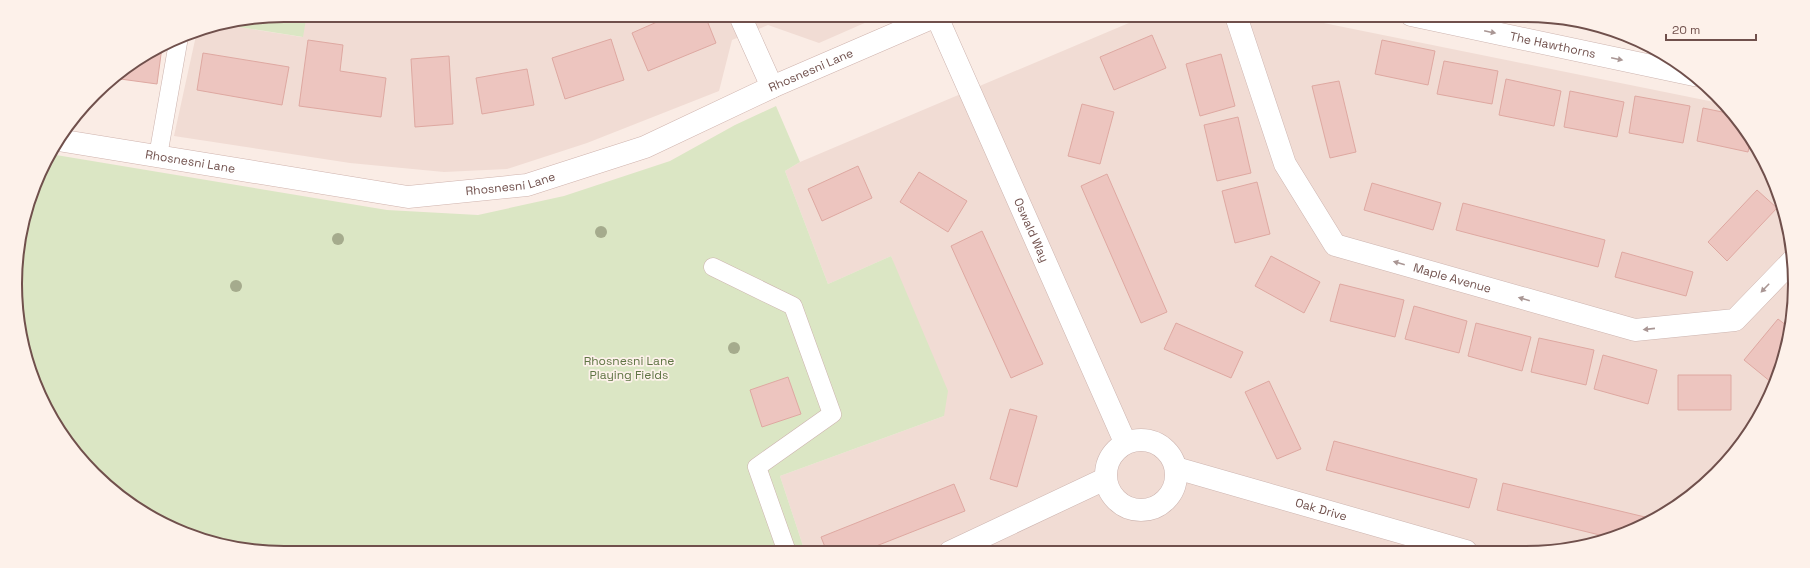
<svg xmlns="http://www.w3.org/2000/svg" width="1810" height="568" font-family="'Space Grotesk',sans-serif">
<rect width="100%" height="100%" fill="#faece5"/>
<path fill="#f1dcd4" d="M1289,16L1724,104L1750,135L1775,181L1790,232L1795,284L1790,337L1759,418L1704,486L1645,525L1561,551L805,552L780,476L944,416L891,256L828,284L785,171L800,162L1143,17Z
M876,18L819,43L768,25L732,40L719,91L587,143L507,169L444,172L350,163L174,136L197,31L220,24L302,37L306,20Z"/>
<path fill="#dbe6c4" d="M1520,15L1579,20L1625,34L1572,27Z
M232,20H306L303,37L220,24Z
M776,106L800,162L785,171L828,284L891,256L948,391L944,416L780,476L805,552L284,553L231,548L181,533L135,508L94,474L60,434L24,353L16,302L17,249L43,165L50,154L387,210L478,215L564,196L670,161L735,125Z"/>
<path fill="#edc5bf" stroke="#dea8a1" d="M666,18H706L716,43L648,71L632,33Z
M1152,35L1166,68L1114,90L1100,57Z
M611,39L624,80L565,99L552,58Z
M308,40L343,45L340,71L386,78L381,117L299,106Z
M1382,40L1435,51L1428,85L1375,74Z
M162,47L157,84L113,78Z
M203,53L289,67L282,105L197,90Z
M1221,54L1235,106L1200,116L1186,64Z
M449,56L453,124L415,127L411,59Z
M1444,61L1498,71L1492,104L1437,94Z
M527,69L534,105L482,114L476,78Z
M113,78L112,85L105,83L106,82Z
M1506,79L1561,91L1554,126L1499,115Z
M1339,81L1356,152L1330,158L1312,86Z
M1570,91L1624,102L1617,137L1564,127Z
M1635,96L1690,106L1683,143L1629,133Z
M1082,104L1114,112L1100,164L1068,156Z
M1703,108L1732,114L1751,137L1748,152L1697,141Z
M1238,117L1251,173L1217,181L1204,125Z
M858,166L872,198L822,221L808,189Z
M919,172L967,201L948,232L900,202Z
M1107,174L1167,312L1141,323L1081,186Z
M1257,182L1270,234L1235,243L1222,191Z
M1372,183L1441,203L1433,230L1364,210Z
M1757,190L1777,208L1727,261L1708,242Z
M1463,203L1605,240L1598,267L1456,230Z
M982,231L1043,364L1011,378L951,246Z
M1622,252L1693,272L1686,296L1615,277Z
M1271,256L1320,282L1304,313L1255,286Z
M1340,284L1404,300L1395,337L1330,321Z
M1414,306L1467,321L1459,353L1405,339Z
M1778,319L1791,329L1790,337L1774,378L1771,382L1744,360Z
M1176,323L1243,352L1231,378L1164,349Z
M1476,323L1531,337L1522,371L1468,356Z
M1539,338L1594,350L1586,385L1531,372Z
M1603,355L1657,370L1648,404L1594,389Z
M1678,375H1731V410H1678Z
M788,377L801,414L762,427L750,390Z
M1269,381L1301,449L1277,459L1245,392Z
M1010,409L1037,416L1017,487L990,479Z
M1334,441L1477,479L1469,508L1326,470Z
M1503,483L1645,517L1642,526L1608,537L1497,510Z
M954,484L965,511L861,552H827L821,537Z"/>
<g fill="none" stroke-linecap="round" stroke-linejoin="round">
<g stroke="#cdb4af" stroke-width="19">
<path id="service" d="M158,156L179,37
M713,267L793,306L832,414L757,467L787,552"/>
</g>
<g stroke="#cdb4af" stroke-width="23">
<g id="minor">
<path id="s1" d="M1411,15L1694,75"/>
<path id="s2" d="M1236,16L1285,164L1335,245L1635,330L1735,320L1793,260"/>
<path id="s3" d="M937,17L1125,442"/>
<path d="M741,18L772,87"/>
<circle cx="1141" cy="475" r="35"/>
<path id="s4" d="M1176,468L1466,551"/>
<path d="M950,552L1105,479"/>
</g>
</g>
<g stroke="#cfb3ad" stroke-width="23">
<g id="secondary">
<path id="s5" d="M58,140L408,197L527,185L645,147L772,87L934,17"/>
</g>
</g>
<use href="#service" stroke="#fff" stroke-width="18"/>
<use href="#minor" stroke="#fff" stroke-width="22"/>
<use href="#secondary" stroke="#fff" stroke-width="22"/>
</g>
<g fill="#a5ab8d">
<circle cx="601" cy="232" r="6"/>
<circle cx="338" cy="239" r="6"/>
<circle cx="236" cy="286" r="6"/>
<circle cx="734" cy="348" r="6"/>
</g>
<defs><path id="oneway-solid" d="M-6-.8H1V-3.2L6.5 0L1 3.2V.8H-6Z"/></defs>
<g fill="#a99694">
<use href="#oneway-solid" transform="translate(1490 32) rotate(12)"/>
<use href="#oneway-solid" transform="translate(1617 59) rotate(12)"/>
<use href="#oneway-solid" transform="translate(1399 263) rotate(-164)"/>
<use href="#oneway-solid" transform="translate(1765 288) rotate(134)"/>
<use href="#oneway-solid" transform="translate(1524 299) rotate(-164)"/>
<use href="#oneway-solid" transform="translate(1649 329) rotate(174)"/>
</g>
<g text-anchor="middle" stroke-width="3.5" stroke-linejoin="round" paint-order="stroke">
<g font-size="12" fill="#70504c" stroke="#fdf1ea">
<text dy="4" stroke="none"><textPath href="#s1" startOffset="145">The Hawthorns</textPath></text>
<text dy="4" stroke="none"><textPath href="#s5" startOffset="781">Rhosnesni Lane</textPath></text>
<text dy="4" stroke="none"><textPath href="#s5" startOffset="134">Rhosnesni Lane</textPath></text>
<text dy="4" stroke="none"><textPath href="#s5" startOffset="458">Rhosnesni Lane</textPath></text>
<text dy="4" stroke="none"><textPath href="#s3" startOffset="233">Oswald Way</textPath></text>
<text dy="4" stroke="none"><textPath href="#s2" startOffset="373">Maple Avenue</textPath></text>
<text dy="4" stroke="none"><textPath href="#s4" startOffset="151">Oak Drive</textPath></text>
</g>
<g font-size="12" fill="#607545" stroke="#fdf1ea">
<text x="629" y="365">Rhosnesni Lane<tspan x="629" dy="14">Playing Fields</tspan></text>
</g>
</g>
<path d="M0 0H1810V568H0ZM284 22H1526A262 262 0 0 1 1788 284V284A262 262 0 0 1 1526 546H284A262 262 0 0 1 22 284V284A262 262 0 0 1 284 22Z" fill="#fdf1ea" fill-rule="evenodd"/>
<path fill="none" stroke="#70504c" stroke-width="2" d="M284 22H1526A262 262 0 0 1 1788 284V284A262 262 0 0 1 1526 546H284A262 262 0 0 1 22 284V284A262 262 0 0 1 284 22Z"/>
<path d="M1666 34v6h90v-6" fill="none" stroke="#70504c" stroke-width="2"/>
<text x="1672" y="34" font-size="12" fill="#70504c" stroke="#fdf1ea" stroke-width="3" paint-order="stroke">20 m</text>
</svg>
